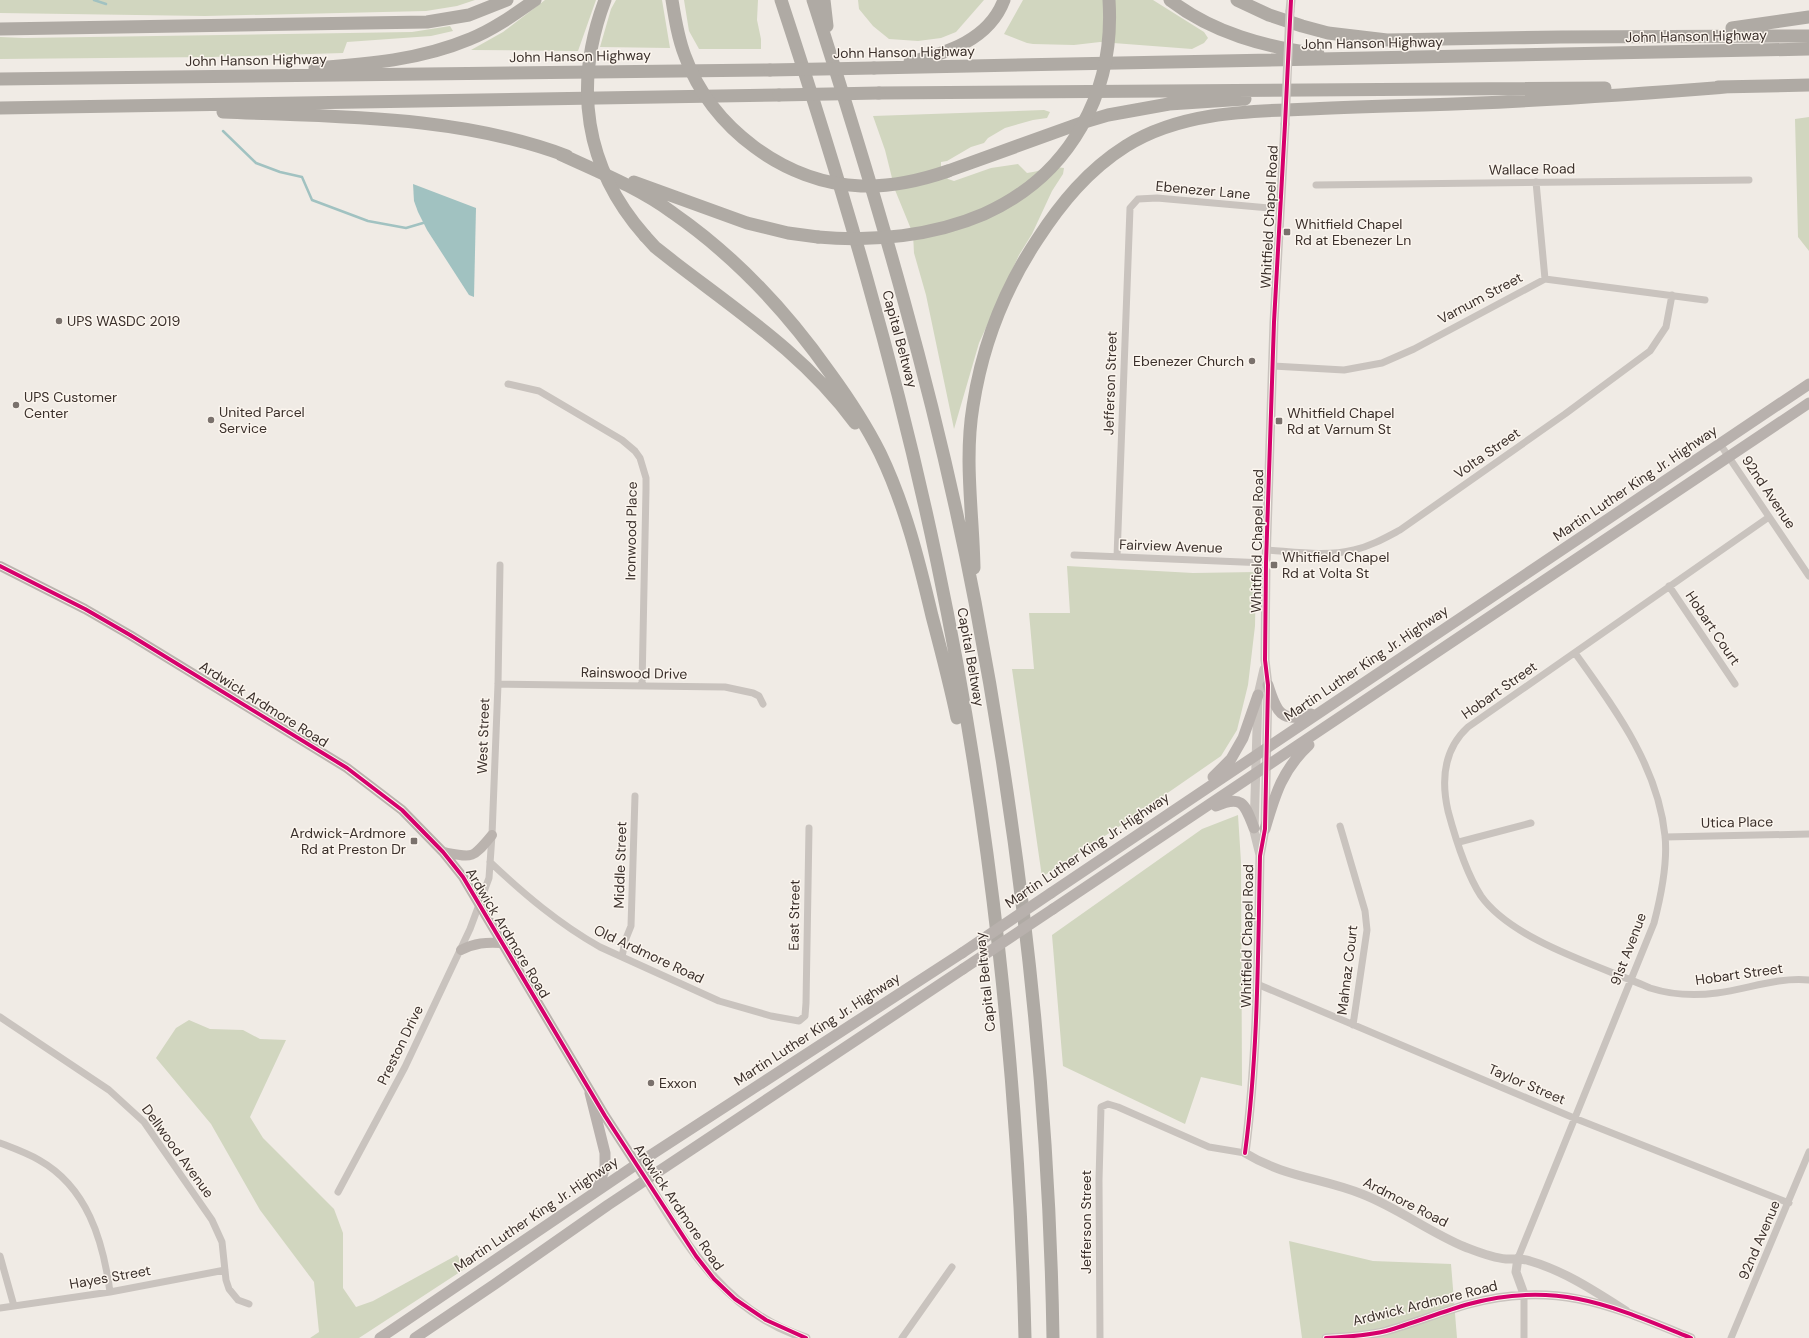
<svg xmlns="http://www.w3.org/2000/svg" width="1809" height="1338" font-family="'DM Sans',sans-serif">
<rect width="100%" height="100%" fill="#f0ebe5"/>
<path fill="#d1d6bf" d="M0,0H475L457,6L426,11L205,16L0,13Z
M545,0H596L578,51L471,50L503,32Z
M616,0H662L670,48L600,47L611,9Z
M684,0H758L757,20L761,39V49H699L689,31Z
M858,0H984L956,32L941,38L918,41L889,39L873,26L859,9Z
M1023,0H1153L1204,32L1208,38L1204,43L1192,49L1100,42L1074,45L1033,44L1027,43L1004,34Z
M450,26L453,31L431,36L347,42L343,53L211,57L0,59V37L24,38L412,32Z
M1044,110L1050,112L1047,118L1033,120L1005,128L988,138L984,143L971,147L947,161L941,162V168L948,179L954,181L991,168L1018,164L1027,173C1043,171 1048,165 1064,168L1063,174L1052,191L1032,234L1019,255L979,343L954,429L926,295L914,253L913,234L895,190L885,150L873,116Z
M1809,117V251L1798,237L1795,119Z
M1067,566L1193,573L1256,572L1255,626L1248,685L1237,730L1221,756L1117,828L1042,877L1012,669H1034L1029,613H1070Z
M1238,815L1241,862L1242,1086L1201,1077L1185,1124L1063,1066L1052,935L1202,829Z
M189,1020L210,1029L243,1030L260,1039L286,1040L250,1117L263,1138L334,1209L343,1233V1288L356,1307L373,1301L457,1255L466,1268L359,1338H310L319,1332L314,1282L260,1210L211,1124L156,1058L176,1028Z
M1289,1241L1373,1261L1451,1264L1457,1338H1302Z"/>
<path fill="#a1c2c1" d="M413,184L476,208L474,297L469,295L427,230L418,212L414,201Z"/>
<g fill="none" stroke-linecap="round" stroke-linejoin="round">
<path stroke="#a1c2c1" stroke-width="2.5" d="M94,0L106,4
M223,131L256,163L280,172L302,177L312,200L368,221L406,228L423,223"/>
<path stroke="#c9c3be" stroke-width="7" d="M1536,182L1545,279
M1316,185L1749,180
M1273,366L1344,370L1382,363L1414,349L1545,279L1705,300
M508,384L539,391L622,440L635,451L640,458L646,478V489L642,686
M1720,444L1809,576
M1769,517L1468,727C1444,749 1441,780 1448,811C1455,837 1466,873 1481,896C1513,941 1600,966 1650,988C1672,995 1695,996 1717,993C1748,989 1777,977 1809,980
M1267,550C1295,552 1326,557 1354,550C1371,546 1385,538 1400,530L1565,414L1650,351L1666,327L1672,295
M1074,555L1266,563
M1117,557L1130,208L1138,199L1157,198L1280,209
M1669,586L1735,684
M498,684L725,687L753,693L759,696L763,704
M1340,826L1365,911L1367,930L1353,1025
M1665,837L1809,834
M1459,842L1531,823
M490,862C524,894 559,924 600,947L719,1001L771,1016L799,1021L805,1016L806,1003L809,828
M622,957L625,941L631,926L635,796
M1257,984L1574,1118L1789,1203
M0,1017L109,1090L144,1122L212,1220L222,1242L226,1280L229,1289L238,1300L249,1304
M0,1143C13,1148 27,1153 39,1160C87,1187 103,1240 110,1292
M338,1192L405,1067L470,929L489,878L492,835L498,684L500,565
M0,1256L14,1306
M1518,1258L1654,923C1661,896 1668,864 1665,836C1658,766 1615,709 1575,653
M1524,1294V1338
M0,1308L110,1292L225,1270
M902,1338L952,1267
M1100,1338L1099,1180L1101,1107L1108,1104L1118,1107L1209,1147L1245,1153
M1731,1338L1809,1152"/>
<path stroke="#c9c3be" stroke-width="9" d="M1290,11L1291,0
M1285,124L1274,322L1266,563L1265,660L1268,685L1265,829L1260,856C1258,955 1258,1055 1245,1153C1284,1177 1322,1178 1362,1194C1398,1208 1429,1232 1465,1247C1478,1252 1492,1258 1506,1259C1514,1259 1522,1258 1530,1261C1565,1271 1596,1292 1626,1311
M1260,855L1254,831L1258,695L1264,669
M646,1179C688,1247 725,1312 806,1338
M1518,1258L1516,1272L1524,1294
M1326,1338C1346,1337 1366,1336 1386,1331C1414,1323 1441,1312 1469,1304C1557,1280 1612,1306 1691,1338"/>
<path stroke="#bab3ae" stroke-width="10" d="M0,566L85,609L130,635L347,768L402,810L443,852L463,877L605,1116L646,1179
M443,852C474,858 472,859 492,835
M461,950C475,943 486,942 501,943"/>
<path stroke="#b8b1ad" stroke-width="11" d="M1268,685C1276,711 1281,724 1311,714
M1213,777L1231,759L1243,738L1258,695
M1216,806C1243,794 1245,805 1254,828
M1265,829C1275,795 1282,770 1309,745
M1051,893L1809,384
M1053,909L1809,403
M590,1093L605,1153V1167L597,1191
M380,1338L637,1164L962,953
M415,1338L495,1284L608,1205L963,969"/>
<path stroke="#afaaa4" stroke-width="13" d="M781,0C842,185 897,371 937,562C990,814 1019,1081 1025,1338
M813,0C877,198 936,398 975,602C1021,845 1049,1091 1053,1338
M824,0L827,26
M1170,0C1213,33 1265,47 1318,54
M1237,0L1269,15L1302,26L1328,33L1387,40L1560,37L1809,36
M1732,28L1809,17
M0,29L427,22L469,15L507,0
M910,62C947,53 989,40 1004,0
M315,68C368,64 420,60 470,39C493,30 515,14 535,0
M874,68L1809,49
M0,79L770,70
M1718,87L1809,85
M879,93L1605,88
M0,108L779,95
M223,112C338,117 458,115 567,156
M560,154C599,172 639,188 673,213C735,256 787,312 830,373C849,399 866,425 880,453C905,505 919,561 932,616C941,650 950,684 957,718
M948,171L1081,123L1108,115L1169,104L1245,99
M634,182L747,223L788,233L818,237
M645,236L655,247L674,262C739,312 806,356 855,423
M974,568C973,514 964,460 973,406C982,347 1004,290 1037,240C1061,203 1088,170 1126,146C1180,112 1248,111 1310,109C1348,107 1386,106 1424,105C1525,102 1626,95 1727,87"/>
<path stroke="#c9c3be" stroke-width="9" d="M1285,124L1290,11"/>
<path stroke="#b8b1ad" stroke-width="11" d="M962,953L1051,893
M963,969L1053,909"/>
<path stroke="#afaaa4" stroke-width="13" d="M605,0C573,85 584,167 645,236
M672,0C675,19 678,38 685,56C711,128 785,183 861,186C891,187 919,181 948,171
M770,70L874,68
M779,95L879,93
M818,237C873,242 933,236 984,214C1071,175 1115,92 1109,0"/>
<g stroke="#fbf5ee" stroke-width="6">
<path id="cycleway" d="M0,566L85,609L130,635L347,768L402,810L443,852L463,877L605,1116L696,1256L714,1279L735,1299L766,1320L806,1338
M1245,1153C1258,1055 1258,955 1260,856L1265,829L1268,685L1265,660L1266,563L1274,322L1285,124L1291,0
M1326,1338C1346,1337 1366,1336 1386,1331C1414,1323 1441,1312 1469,1304C1557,1280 1612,1306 1691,1338"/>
</g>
<use href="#cycleway" stroke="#d6006c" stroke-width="4"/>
</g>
<g fill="#7a716c" stroke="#fbf5ee" stroke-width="1.5">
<rect x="1283" y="228" width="8" height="8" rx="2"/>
<circle cx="59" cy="321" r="4"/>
<circle cx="1252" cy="361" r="4"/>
<circle cx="16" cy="405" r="4"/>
<circle cx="211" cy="420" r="4"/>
<rect x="1275" y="417" width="8" height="8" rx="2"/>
<rect x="1270" y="561" width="8" height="8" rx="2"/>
<rect x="410" y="837" width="8" height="8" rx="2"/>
<circle cx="651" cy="1083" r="4"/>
</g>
<g text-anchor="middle" stroke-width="3" stroke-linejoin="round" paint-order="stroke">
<g font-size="14" fill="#3b302b" stroke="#fbf5ee">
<text transform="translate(1696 36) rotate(-1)" y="5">John Hanson Highway</text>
<text transform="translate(1372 43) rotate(-1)" y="5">John Hanson Highway</text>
<text transform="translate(904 52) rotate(-1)" y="5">John Hanson Highway</text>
<text transform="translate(580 56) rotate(-1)" y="5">John Hanson Highway</text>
<text transform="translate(256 60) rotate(-1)" y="5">John Hanson Highway</text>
<text transform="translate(1532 169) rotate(-1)" y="5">Wallace Road</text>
<text transform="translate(1203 190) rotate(5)" y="5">Ebenezer Lane</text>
<text transform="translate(1269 217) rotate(-87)" y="5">Whitfield Chapel Road</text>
<text transform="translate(1480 298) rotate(-28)" y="5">Varnum Street</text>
<text transform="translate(900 339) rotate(75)" y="5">Capital Beltway</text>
<text transform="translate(1110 383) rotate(-88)" y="5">Jefferson Street</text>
<text transform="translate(1487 453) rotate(-35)" y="5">Volta Street</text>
<text transform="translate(1635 483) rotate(-34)" y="5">Martin Luther King Jr. Highway</text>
<text transform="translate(1769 492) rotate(56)" y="5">92nd Avenue</text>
<text transform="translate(631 531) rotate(-89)" y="5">Ironwood Place</text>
<text transform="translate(1257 541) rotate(-89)" y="5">Whitfield Chapel Road</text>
<text transform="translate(1171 546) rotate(2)" y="5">Fairview Avenue</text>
<text transform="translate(1713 628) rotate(56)" y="5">Hobart Court</text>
<text transform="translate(971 657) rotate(80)" y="5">Capital Beltway</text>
<text transform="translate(1366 663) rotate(-34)" y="5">Martin Luther King Jr. Highway</text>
<text transform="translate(634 673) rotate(1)" y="5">Rainswood Drive</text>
<text transform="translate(1499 690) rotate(-35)" y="5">Hobart Street</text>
<text transform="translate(264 704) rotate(32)" y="5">Ardwick Ardmore Road</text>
<text transform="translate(483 736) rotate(-88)" y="5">West Street</text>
<text transform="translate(1737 822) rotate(-1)" y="5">Utica Place</text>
<text transform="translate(1087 850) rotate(-34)" y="5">Martin Luther King Jr. Highway</text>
<text transform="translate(620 865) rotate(-88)" y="5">Middle Street</text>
<text transform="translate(794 915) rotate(-89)" y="5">East Street</text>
<text transform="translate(508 933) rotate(59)" y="5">Ardwick Ardmore Road</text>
<text transform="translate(1247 936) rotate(-89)" y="5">Whitfield Chapel Road</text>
<text transform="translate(1628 949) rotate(-69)" y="5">91st Avenue</text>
<text transform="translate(649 954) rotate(25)" y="5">Old Ardmore Road</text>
<text transform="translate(1347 970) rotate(-83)" y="5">Mahnaz Court</text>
<text transform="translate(1739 974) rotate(-8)" y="5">Hobart Street</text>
<text transform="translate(985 982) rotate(-96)" y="5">Capital Beltway</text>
<text transform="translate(817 1029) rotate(-33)" y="5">Martin Luther King Jr. Highway</text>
<text transform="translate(400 1045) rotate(-64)" y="5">Preston Drive</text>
<text transform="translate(1527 1084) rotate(23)" y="5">Taylor Street</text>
<text transform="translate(178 1151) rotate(54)" y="5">Dellwood Avenue</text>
<text transform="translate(1406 1202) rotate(27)" y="5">Ardmore Road</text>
<text transform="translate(679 1207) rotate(56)" y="5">Ardwick Ardmore Road</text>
<text transform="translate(536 1214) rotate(-34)" y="5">Martin Luther King Jr. Highway</text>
<text transform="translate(1086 1222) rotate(-90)" y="5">Jefferson Street</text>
<text transform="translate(1759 1240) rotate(-67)" y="5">92nd Avenue</text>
<text transform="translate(110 1277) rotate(-10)" y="5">Hayes Street</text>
<text transform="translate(1425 1303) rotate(-14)" y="5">Ardwick Ardmore Road</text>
</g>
<g font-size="14" fill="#3b302b" stroke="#fbf5ee" text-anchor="start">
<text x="1295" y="229">Whitfield Chapel<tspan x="1295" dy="16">Rd at Ebenezer Ln</tspan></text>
<text x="67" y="326">UPS WASDC 2019</text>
<text x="1244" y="366" text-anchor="end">Ebenezer Church</text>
<text x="24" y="402">UPS Customer<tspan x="24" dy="16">Center</tspan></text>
<text x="219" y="417">United Parcel<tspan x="219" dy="16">Service</tspan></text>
<text x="1287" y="418">Whitfield Chapel<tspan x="1287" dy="16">Rd at Varnum St</tspan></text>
<text x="1282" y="562">Whitfield Chapel<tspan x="1282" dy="16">Rd at Volta St</tspan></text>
<text x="406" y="838" text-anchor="end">Ardwick-Ardmore<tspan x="406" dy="16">Rd at Preston Dr</tspan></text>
<text x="659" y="1088">Exxon</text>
</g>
</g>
</svg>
